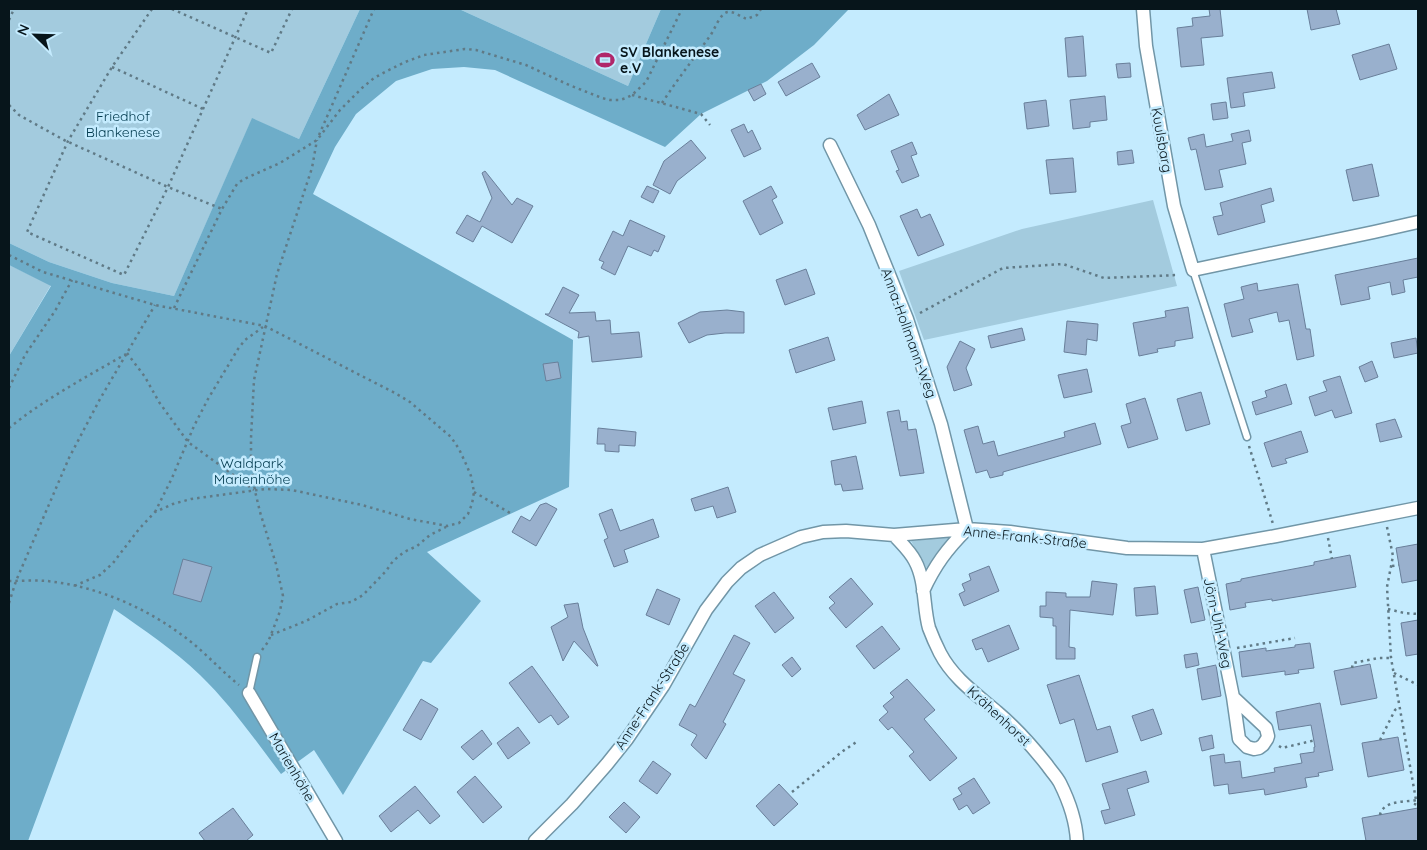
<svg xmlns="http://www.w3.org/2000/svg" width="1427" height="850" font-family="Quicksand,sans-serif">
<rect width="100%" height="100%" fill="#c4ebfe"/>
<path fill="#a3cbde" d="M9,9H360L299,139L252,119L174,296L112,283L49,262L9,243Z
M459,9H661L628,86Z
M1153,200L1177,286L924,340L899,271L1022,229Z
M9,265L51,285L9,356Z
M949,537L927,569L911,541Z"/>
<path fill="#6eadc9" d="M360,9H459L628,86L661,9H849L814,45L767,81L701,114L665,147L495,70L464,67L432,69L396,81L356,114L335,147L313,194L573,340L569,487L427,552L481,601L431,663L423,661L343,795L314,750L281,774C255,740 231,705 200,675C174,650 144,630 114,609L28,841H9V356L51,286L9,265V243L49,262L112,283L174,296L252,118L299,139Z"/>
<path fill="#99b0cd" stroke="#697f9a" d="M1209,9H1220L1223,36L1201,38L1204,65L1181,67L1177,28L1193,26L1192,18L1210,16Z
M1307,9H1336L1340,24L1311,30Z
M1083,36L1086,76L1068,77L1065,38Z
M1389,44L1397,69L1360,80L1352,55Z
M812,63L820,77L786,96L778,82Z
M1130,63L1131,77L1118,78L1116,64Z
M1272,72L1275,88L1243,93L1245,106L1231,108L1227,78Z
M761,84L766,94L754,101L748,90Z
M889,94L899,115L865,130L857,115Z
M1105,96L1107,120L1090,122V127L1073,129L1070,100Z
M1046,100L1049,126L1027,129L1024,103Z
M1226,102L1228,118L1213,120L1211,104Z
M744,124L748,133L752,130L761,149L744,157L731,130Z
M1249,130L1251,141L1242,143L1246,164L1219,170L1223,187L1205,190L1196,149L1191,150L1188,138L1204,134L1206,147L1233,141L1231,134Z
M691,140L706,158L677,181L670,194L653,185L664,161Z
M912,142L917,154L911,156L919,176L902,183L896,171L899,170L891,151Z
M1132,150L1134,163L1118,165L1117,152Z
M1073,158L1076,192L1050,194L1046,160Z
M1372,164L1379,196L1353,201L1346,170Z
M485,171L512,205L517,198L533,206L512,243L482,226L473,242L456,233L467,215L480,222L492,198L482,173Z
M647,186L659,191L653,203L641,197Z
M771,186L777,197L772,200L783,223L760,235L743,201Z
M1271,188L1274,201L1261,205L1265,222L1218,235L1213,217L1223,215L1220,203Z
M917,209L921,218L930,214L944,245L918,256L900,216Z
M630,220L665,236L658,252L654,250L651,256L628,246L615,275L601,268L604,262L599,260L613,231L623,236Z
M1418,258V277L1403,280L1405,292L1392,295L1390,282L1368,287L1370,299L1341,305L1335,275Z
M806,269L815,294L785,305L776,280Z
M1257,283L1258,291L1298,284L1306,329H1310L1314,356L1297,360L1289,320L1279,322L1277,312L1249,319L1253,332L1232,337L1224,304L1244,299L1241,287Z
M563,287L579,295L569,313L595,312L596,321L610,320L611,334L639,332L642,357L592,362L589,336L578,338L579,332L545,314H549Z
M1188,307L1193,338L1175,341V346L1157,349L1158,352L1139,356L1133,323L1166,317L1165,311Z
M727,310L744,312V333H725L707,335L689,343L678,323L700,312Z
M1067,321L1098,324L1097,341L1087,339L1086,355L1064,352Z
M1022,328L1025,340L991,348L988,336Z
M828,337L835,360L796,373L789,350Z
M1416,338L1418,353L1394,358L1391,343Z
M960,341L975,349L966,368L972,385L954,391L947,367Z
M1372,361L1378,377L1365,382L1359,367Z
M558,362L561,378L546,381L543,364Z
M1087,369L1092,392L1064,398L1058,375Z
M1340,376L1352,413L1335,418L1332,410L1315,416L1309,397L1327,391L1323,381Z
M1286,384L1292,404L1256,415L1252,402L1267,397L1265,391Z
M1201,392L1210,424L1186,431L1177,399Z
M1145,398L1158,439L1128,448L1121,426L1131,423L1126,404Z
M862,401L866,423L833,430L828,408Z
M899,410L901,422L907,421L908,430L916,429L924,473L900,476L887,412Z
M1395,419L1402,437L1380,442L1376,424Z
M1095,423L1101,444L1003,472V475L990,478L987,470L976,473L964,430L978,426L983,444L994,441L998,456L1065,437L1064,432Z
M598,428L636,432L635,446L619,445V452L605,451V444H597Z
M1301,431L1308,452L1285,459L1287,463L1272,467L1264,443Z
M856,456L863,489L843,491L841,484L835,485L831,461Z
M728,487L736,512L717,518L713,506L695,511L691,499Z
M546,503L557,509L536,546L512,532L521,516L530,521L540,505Z
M612,509L620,531L653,519L659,537L624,550L628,562L614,567L604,540L608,538L599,514Z
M1418,544V580L1402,583L1396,548Z
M1350,555L1356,587L1272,601V599L1259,601L1245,603L1246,607L1230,610L1226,584L1241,581V579L1314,565V562Z
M183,559L212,567L201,602L173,594Z
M989,566L999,591L964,606L959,594L965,591L962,584L971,580L969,574Z
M851,578L873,604L846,628L829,608L835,603L829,597Z
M1092,581L1117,584L1113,615L1070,610L1069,647L1075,648V659H1056V626H1053V618L1040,617V606H1046V592L1066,593V597H1090Z
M1155,586L1158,614L1136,616L1134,588Z
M1198,587L1205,620L1191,623L1184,590Z
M657,589L680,599L669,625L646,615Z
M774,592L794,618L775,633L755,606Z
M578,603L583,628L598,666H597L574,641L563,661L551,627L568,617L564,605Z
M1418,620V654L1406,656L1401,623Z
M1009,625L1019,649L988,662L982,648L976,650L972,640Z
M882,626L900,649L874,669L856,646Z
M734,635L750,643L733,674L745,680L723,722L726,724L706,759L691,745L697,735L679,725L690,704L695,707Z
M1310,643L1314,668L1298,670L1299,673L1285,675V671L1242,677L1239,652L1266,648V651L1295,647V645Z
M1197,653L1199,665L1186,668L1184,655Z
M792,657L801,669L792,677L782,665Z
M1370,664L1377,698L1341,705L1334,671Z
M1216,665L1221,696L1202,700L1197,669Z
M532,666L569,717L558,725L551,715L539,723L509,683Z
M1079,675L1097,730L1110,726L1118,752L1086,762L1074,719L1060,724L1047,685Z
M907,679L935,710L924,719L957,758L930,781L909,756L914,752L892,727L888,730L879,720L888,712L883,706L894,697L890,693Z
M421,699L438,709L421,740L403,730Z
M1320,703L1333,770L1318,773L1319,776L1305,778L1307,787L1265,795L1264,789L1229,794L1228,784L1214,786L1210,756L1224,754L1225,763L1240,761L1242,778L1275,772L1274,768L1302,763L1300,754L1314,752V747H1315L1311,725L1279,730L1276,712Z
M1153,709L1162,734L1141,741L1132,716Z
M518,727L530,743L508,759L497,743Z
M482,730L492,744L473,760L461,747Z
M1212,735L1214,748L1202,751L1199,738Z
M1398,737L1404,770L1368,777L1362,743Z
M653,761L671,774L657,794L639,781Z
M1146,771L1149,782L1127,789L1135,815L1105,824L1101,811L1110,809L1102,784Z
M475,776L502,807L483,823L457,792Z
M974,778L990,803L973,814L967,805L959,810L953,799L962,794L958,788Z
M779,784L798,804L774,826L756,806Z
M415,786L440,816L430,824L418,810L391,832L379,816Z
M624,802L640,817L626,833L609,817Z
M233,808L253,835L246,841H205L199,833Z
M1418,808V841H1366L1362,818Z"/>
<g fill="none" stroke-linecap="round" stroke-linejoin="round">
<g stroke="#7196a7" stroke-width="9">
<path id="service" d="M1193,270L1247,437
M249,693L257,657"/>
</g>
<g stroke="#7196a7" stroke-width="15">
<path id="minor" d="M1143,9L1146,46L1174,206L1193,270L1374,232L1418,222
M830,145L869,225L907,319L941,424L967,529
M894,535C901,543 910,551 915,561C926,581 923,607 929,628C932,636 936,645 940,653C953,678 976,694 997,712C1016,728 1032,746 1047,765C1051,771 1057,777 1060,783C1069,801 1076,822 1077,841
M1203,549L1233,697L1239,739L1247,747L1254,749L1259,748L1263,745L1267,739L1268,736L1266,728L1233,697
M923,591C935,565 947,549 967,529
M249,693L336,841
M535,841L572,804L607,764L627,739L663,686L706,610L727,582L741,568L760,555L801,537L823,532L846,531L894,535L967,529L1010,532L1127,548L1203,549L1276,536L1418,508"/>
</g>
<path stroke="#607a86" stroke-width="2.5" stroke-dasharray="2.5 4" stroke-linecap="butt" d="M152,9L112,67L68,141L27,232L124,275L168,187L248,9
M172,9L271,53L292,9
M9,20L14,9
M112,67L203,109
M632,95L701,114L710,125
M662,103C677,80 694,58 710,36C715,29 718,18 725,13C732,9 740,17 747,19L757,15L761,9
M9,105L19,115L64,140L168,187L222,209
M319,135L374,9
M9,255L43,272L155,305L265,326L350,370L395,393L410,402L451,437L459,449L466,464L471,476L474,492L472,504L468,514L459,523L447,526L410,519L362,505L292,490L265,489L191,499L173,504L155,512L139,529L113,563L100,575L74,586
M174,308L222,209L237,184L244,179L280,163L317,140L340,110L362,88L374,78L387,71L405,62L424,55L465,49L476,50L526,65L569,85L602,98L610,100H620L626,98L632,95L646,82L682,9
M920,313L1003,268L1063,264L1104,278L1178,275
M127,353L145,377L159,402L188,442L254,490
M9,388L25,355L55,311L72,280
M9,428C43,400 88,376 126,354
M1249,446L1273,524
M474,492L510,513
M155,512L172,478L194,426L208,399L238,349L245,340L263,327
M1387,527L1393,556L1387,587L1391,658L1416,800L1414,809
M1328,538L1332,559
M1392,566L1399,565
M9,581C21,581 35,580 47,581C102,587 154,611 196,646C211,659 224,673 239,685
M9,603L16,581L69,458L100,399L155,305
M1388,609L1404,613L1418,614
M271,635L306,621L337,604L351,602L363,595L386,571L393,561L404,552L417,546L430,535L446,527
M1237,648L1295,638
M262,650L268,642L276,622L280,611L283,596L276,564L260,512L255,491L251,465V438L254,380L277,274L312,168L317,140
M1352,668L1353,663L1378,658H1391
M1394,673L1418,685
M1380,740L1395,710L1399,707
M1279,746L1282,748L1316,740
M792,792L843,751L858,741
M1380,815C1383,800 1406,802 1418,800"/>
<use href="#service" stroke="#fff" stroke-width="6"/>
<use href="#minor" stroke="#fff" stroke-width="12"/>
</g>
<defs>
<g id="stadium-bare" transform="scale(1.5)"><path d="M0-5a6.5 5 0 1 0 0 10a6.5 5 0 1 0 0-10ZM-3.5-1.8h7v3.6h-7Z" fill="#b0276a" stroke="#c4ebfe" stroke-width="2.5" paint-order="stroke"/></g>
</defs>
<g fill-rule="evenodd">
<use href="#stadium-bare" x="605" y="60"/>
</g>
<g text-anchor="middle" stroke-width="5" stroke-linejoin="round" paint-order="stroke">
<g font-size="14" font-weight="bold" fill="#07151b" stroke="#c4ebfe" text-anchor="start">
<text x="620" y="57">SV Blankenese<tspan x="620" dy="16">e.V</tspan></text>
</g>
<g font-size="14" fill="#00394d" stroke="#c4ebfe">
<text x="123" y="121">Friedhof<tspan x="123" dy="16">Blankenese</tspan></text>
<text x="252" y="468">Waldpark<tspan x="252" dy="16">Marienhöhe</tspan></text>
</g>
<g font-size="14" fill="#07151b" stroke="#c4ebfe">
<text transform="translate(1162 140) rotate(80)" y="5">Kuulsbarg</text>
<text transform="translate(909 333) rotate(70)" y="5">Anna-Hollmann-Weg</text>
<text transform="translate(1025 537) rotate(6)" y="5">Anne-Frank-Straße</text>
<text transform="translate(1218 623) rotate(78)" y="5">Jörn-Uhl-Weg</text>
<text transform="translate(652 696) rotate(-57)" y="5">Anne-Frank-Straße</text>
<text transform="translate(999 716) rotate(43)" y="5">Krähenhorst</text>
<text transform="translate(292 767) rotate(60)" y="5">Marienhöhe</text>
</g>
</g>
<rect width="1427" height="850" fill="none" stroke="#07151b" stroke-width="20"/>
<g transform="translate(35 35) rotate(293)" stroke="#c4ebfe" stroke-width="4" paint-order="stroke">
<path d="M0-4L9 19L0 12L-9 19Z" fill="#07151b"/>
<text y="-8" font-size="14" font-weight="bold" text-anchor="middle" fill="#07151b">N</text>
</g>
</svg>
